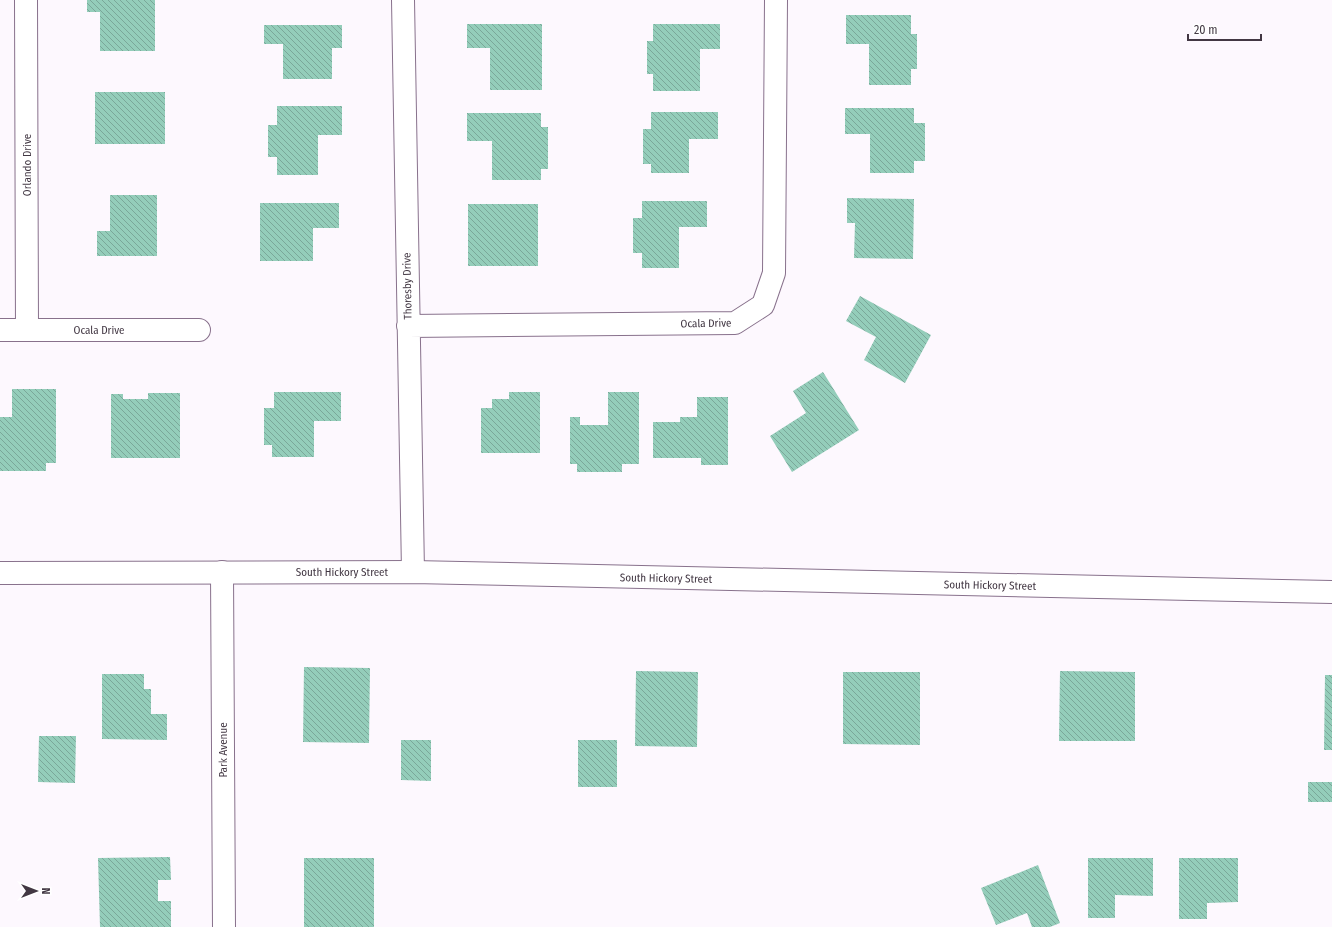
<svg xmlns="http://www.w3.org/2000/svg" width="1332" height="927" font-family="'Fira Sans Condensed',sans-serif">
<defs>
<pattern id="building-back-hatch" width="6" height="6" patternUnits="userSpaceOnUse"><rect width="6" height="6" fill="#94cdba"/><path d="M-1 5l2 2M0 0l6 6M5-1l2 2" fill="none" stroke="#7aa799"/></pattern>
</defs>
<rect width="100%" height="100%" fill="#fdf8fe"/>
<path fill="url(#building-back-hatch)" d="M87,0H155V51H100V12H87Z
M846,15H911V34H917V69H911V85H869V44H846Z
M467,24H542V90H490V48H467Z
M653,24H720V49H700V91H653V74H647V41H653Z
M264,25H342V48H332V79H283V44H264Z
M95,92H165V144H95Z
M277,106H342V135H318V175H277V157H268V125H277Z
M845,108H914V123H925V161H914V173H870V134H845Z
M651,112H718V139H689V173H651V164H643V129H651Z
M467,113H541V127H548V169H541V180H492V141H467Z
M110,195H157V256H97V231H110Z
M847,198L914,199L913,259L854,258L855,223H847Z
M642,201H707V227H679V268H642V253H633V218H642Z
M260,203H339V228H313V261H260Z
M468,204H538V266H468Z
M860,296L931,335L905,383L864,360L876,337L846,321Z
M823,372L859,430L792,472L770,436L806,413L793,391Z
M12,389H56V463H46V471H0V417H12Z
M274,392H341V421H314V457H272V445H264V408H274Z
M509,392H540V453H481V408H492V399H509Z
M608,392H639V464H622V472H577V464H570V417H580V425H608Z
M148,393H180V458H111V394H123V399H148Z
M697,397H728V465H701V458H653V422H680V417H697Z
M304,667L370,668L369,743L303,742Z
M636,671L698,672L697,747L635,746Z
M1060,671L1135,672V741H1059Z
M843,672H920V745L843,744Z
M102,674H144V689H151V714H167V740L102,739Z
M1325,675H1332V750H1324Z
M39,736H76L75,783L38,782Z
M401,740H431V781L401,780Z
M578,740H617V787H578Z
M1308,782H1332V802H1308Z
M170,857L171,880H158V901H171V927H100L98,858Z
M304,858H374V927H304Z
M1088,858H1153V896L1115,895V918H1088Z
M1179,858H1238V902L1207,903V919H1179Z
M1038,865L1060,923L1050,927H1032L1027,913L996,925L981,888Z"/>
<g fill="none" stroke-linecap="round" stroke-linejoin="round">
<g stroke="#88718c" stroke-width="24">
<path id="minor" d="M26,0L27,330
M403,0L413,572
M408,326L735,323L763,305L774,273L776,0
M0,330H199
M222,572L224,927"/>
</g>
<g stroke="#88718c" stroke-width="24">
<path id="tertiary" d="M0,573L413,572L1332,592"/>
</g>
<use href="#minor" stroke="#fff" stroke-width="22"/>
<use href="#tertiary" stroke="#fff" stroke-width="22"/>
</g>
<g text-anchor="middle" stroke-width="4" stroke-linejoin="round" paint-order="stroke">
<g font-size="11" fill="#423743" stroke="#fff">
<text transform="translate(27 165) rotate(-90)" y="4">Orlando Drive</text>
<text transform="translate(407 286) rotate(-91)" y="4">Thoresby Drive</text>
<text transform="translate(706 323) rotate(-1)" y="4">Ocala Drive</text>
<text x="99" y="334">Ocala Drive</text>
<text x="342" y="576">South Hickory Street</text>
<text transform="translate(666 578) rotate(1)" y="4">South Hickory Street</text>
<text transform="translate(990 585) rotate(1)" y="4">South Hickory Street</text>
<text transform="translate(223 750) rotate(-90)" y="4">Park Avenue</text>
</g>
</g>
<g transform="translate(36 891) rotate(90)" stroke="#ffffff" stroke-width="3" paint-order="stroke">
<path d="M0-3L7 15L0 10L-7 15Z" fill="#423743"/>
<text y="-6" font-size="11" font-weight="bold" text-anchor="middle" fill="#423743">N</text>
</g>
<path d="M1188 34v6h73v-6" fill="none" stroke="#423743" stroke-width="2"/>
<text x="1194" y="34" font-size="12" fill="#423743" stroke="#ffffff" stroke-width="3" paint-order="stroke">20 m</text>
</svg>
